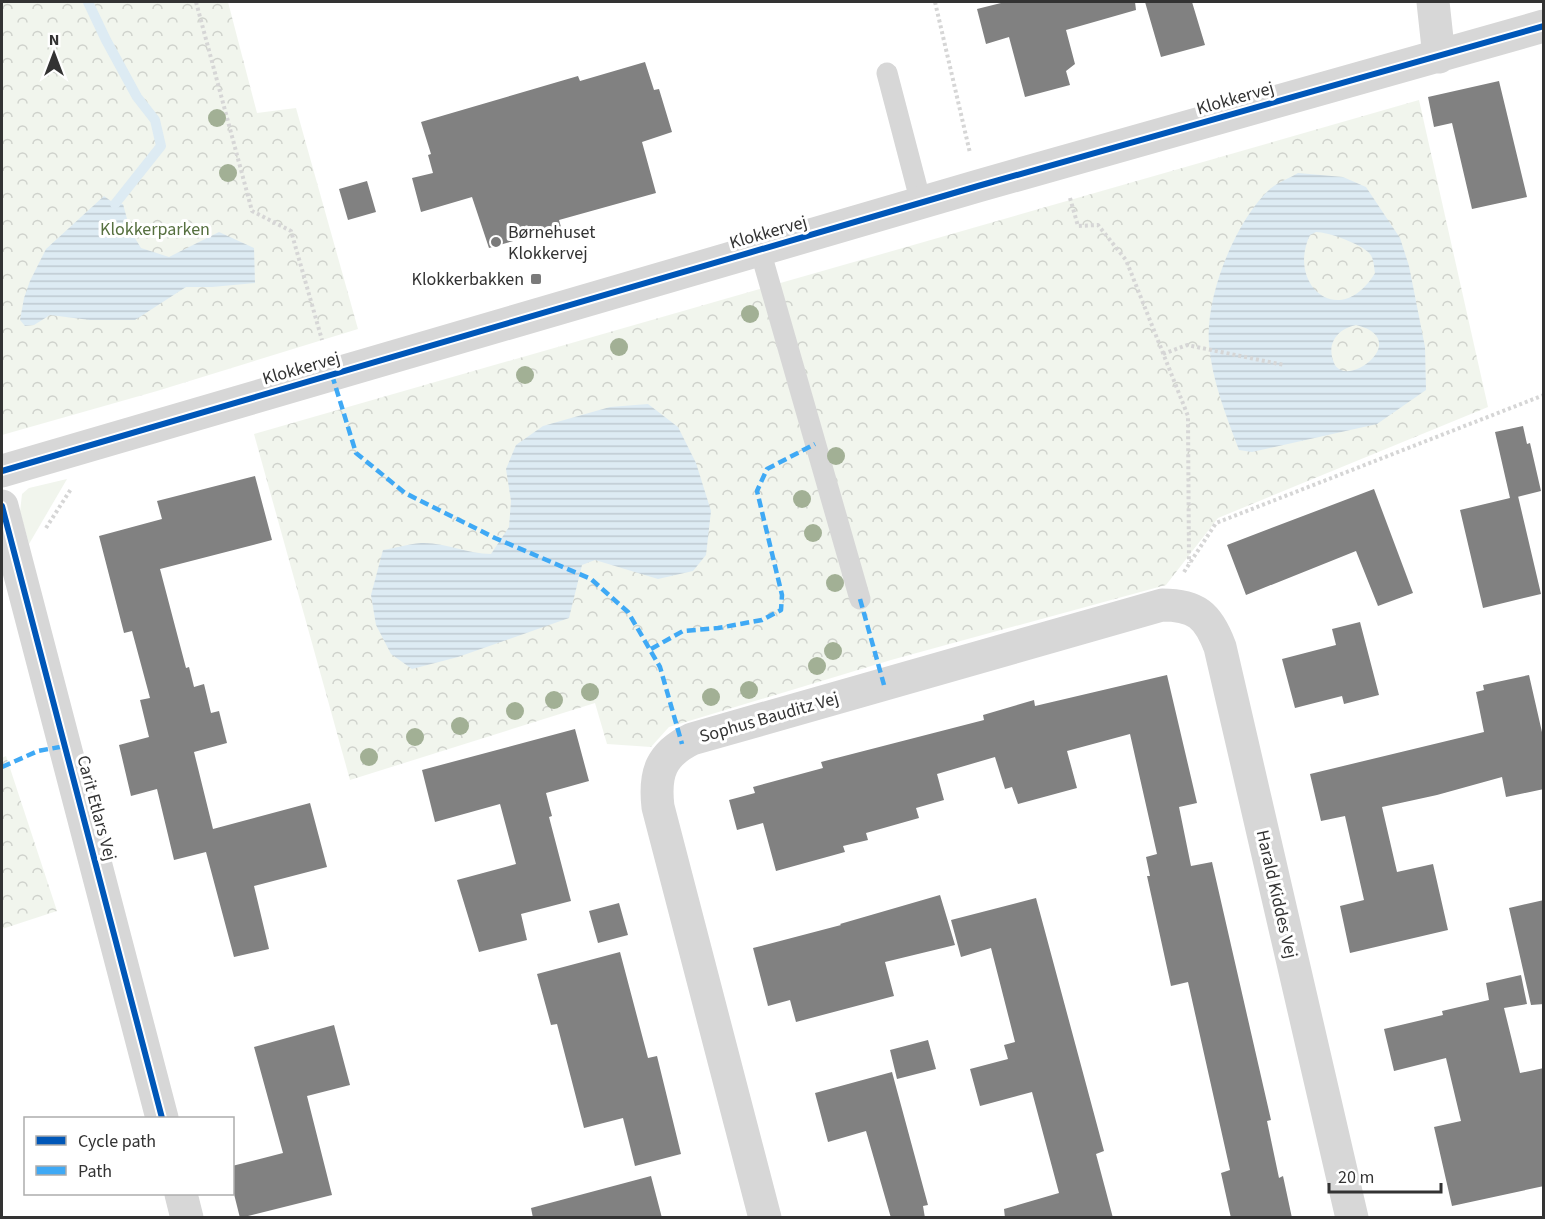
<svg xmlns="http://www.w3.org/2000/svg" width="1545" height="1219" font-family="'Source Sans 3',sans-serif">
<defs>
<pattern id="park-crowns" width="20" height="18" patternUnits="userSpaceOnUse" patternTransform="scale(1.5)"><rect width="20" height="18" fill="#f1f5ed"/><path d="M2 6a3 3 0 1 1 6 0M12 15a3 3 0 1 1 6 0" fill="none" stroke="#cfd2cc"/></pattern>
<pattern id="water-rules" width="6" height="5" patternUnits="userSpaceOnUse" patternTransform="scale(1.5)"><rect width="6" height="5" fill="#ddebf3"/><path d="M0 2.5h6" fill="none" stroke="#becad1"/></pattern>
</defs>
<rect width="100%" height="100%" fill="#fff"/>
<path fill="#f1f5ed" d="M67,479L29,544L20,512L22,494L29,488Z"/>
<path fill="url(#park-crowns)" d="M2,2H228L257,113L296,108L358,329L157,391L2,435Z
M1419,100L1488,407L1218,518L1166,585L891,660L669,727L651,747L607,744L595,703L350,780L254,434Z
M6,756L57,911L2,929V758Z"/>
<path fill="url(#water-rules)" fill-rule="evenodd" d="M1298,173L1343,177L1366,187L1400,238L1409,266L1425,347L1426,390L1377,424L1252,452L1239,450C1226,415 1212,381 1209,344C1205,297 1235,221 1270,189C1278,182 1290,178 1298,173ZM1316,232C1328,232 1362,244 1370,254C1374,259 1374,267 1375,273C1340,331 1286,285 1310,235ZM1356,325C1414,339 1346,391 1334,363C1326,344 1337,329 1356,325Z
M104,196L115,204H123L130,230L141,248L169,257L219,232L254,248L255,283L212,287H186L135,320H90L50,315L34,325L25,326L20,320L24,298L30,281L46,249Z
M648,404L678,427L696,463L711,511L706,555L693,571L658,579L595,560L582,565L569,618L458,657L412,669L391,654L376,625L371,595L383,550C395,548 408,544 421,543C445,542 467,554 491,554L509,527L511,501L506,469L516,445L543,426L610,407Z"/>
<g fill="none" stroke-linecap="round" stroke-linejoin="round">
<path stroke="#ddebf3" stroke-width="10" d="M88,2L106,40L137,97L155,120L161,146L115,204"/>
</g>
<path fill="#818181" d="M1005,2H1135L1136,10L1066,30L1075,64L1066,71L1070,85L1025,97L1009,37L986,44L977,9Z
M1145,2H1192L1205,45L1161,57Z
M645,62L654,90L659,89L672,132L642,142L656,193L559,220L561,227L489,248L472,197L421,212L412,178L433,173L428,155L431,154L421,122L578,76L580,81Z
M1499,81L1527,197L1472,209L1452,123L1434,127L1428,97Z
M367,181L376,212L348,220L339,189Z
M1523,426L1527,444L1530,443L1541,491L1513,498L1518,496L1541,594L1483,608L1460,510L1510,498L1495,432Z
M255,476L272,540L160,569L186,668L189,667L194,687L204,684L211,713L219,711L227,743L194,752L213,829L310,803L327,867L254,886L269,949L234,957L206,852L174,860L157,789L131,796L119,745L149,737L140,700L150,698L132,631L124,633L99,536L162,519L157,501Z
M1374,489L1413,593L1378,606L1356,551L1246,595L1227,545Z
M1360,622L1379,695L1344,704L1342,696L1295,708L1282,659L1336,645L1332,629Z
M1167,675L1197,803L1179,807L1191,866L1212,862L1271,1120L1267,1121L1279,1178L1283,1176L1292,1218H1231L1221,1173L1230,1170L1188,982L1171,986L1147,876H1150L1146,857L1157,854L1130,734L1067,751L1077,788L1018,804L1012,787L1005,789L995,757L937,774L944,800L916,808L919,818L866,833L868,840L843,846L845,852L776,871L763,823L737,830L729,800L755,793L753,787L823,768L821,762L984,720L983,715L1034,700L1035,706Z
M1529,675L1544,741V789L1506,797L1502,777L1437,795L1382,807L1397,872L1433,864L1448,930L1350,953L1340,906L1364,900L1345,816L1321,821L1310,774L1484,732L1476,692L1484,690L1483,685Z
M575,729L589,781L546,793L552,816L549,817L571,901L521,914L527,940L479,952L457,880L516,864L500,804L435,822L422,770Z
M940,895L955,945L885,962L894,996L796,1022L790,1000L768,1006L753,948L841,925L840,924Z
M1036,898L1104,1151L1096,1154L1113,1218H1005L1004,1209L1059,1193L1032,1092L980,1106L970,1069L1008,1059L1004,1045L1015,1042L991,948L961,957L951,920Z
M1544,900V1004L1531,1005L1509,908Z
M619,903L628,935L598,943L589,911Z
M620,952L648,1058L657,1056L681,1154L635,1166L623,1118L584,1128L557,1024L551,1025L537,974Z
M1521,975L1527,1004L1504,1008L1520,1073L1544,1068V1186L1452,1206L1434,1127L1461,1121L1446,1058L1394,1071L1384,1029L1443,1015L1442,1011L1489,1000L1486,983Z
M334,1025L350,1085L307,1096L332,1195L240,1218L232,1186V1166L283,1153L254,1047Z
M928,1040L936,1069L897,1079L890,1050Z
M892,1072L928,1205L923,1206L925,1218H891L866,1131L828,1142L815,1093Z
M651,1176L662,1218H533L531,1208Z"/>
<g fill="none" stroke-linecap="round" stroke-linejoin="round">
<path stroke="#d6d6d6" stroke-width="4" stroke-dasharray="3 3" stroke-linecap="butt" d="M196,2L252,211L291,231L322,340
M935,2L970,153
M1070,198L1078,226L1098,225L1126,260L1188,416L1189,563
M1163,354L1187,345L1284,365
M46,528L71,489
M1184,572L1216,523L1544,395"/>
<path stroke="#d7d7d7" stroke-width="21" d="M887,73L921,203
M760,250L860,599"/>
<path stroke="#d7d7d7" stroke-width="33" d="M1433,2L1439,57
M2,471L978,186L1544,26
M2,506L162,1118
M181,1194L187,1218
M765,1218L658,807C654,773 661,754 692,739L1162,605C1196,605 1208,615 1220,647L1352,1218"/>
<path stroke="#3fa9f5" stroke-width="4.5" stroke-dasharray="9 4.5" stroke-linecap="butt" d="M332,375L356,453L405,493L495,538L591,579L628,612L660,667L682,744
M860,599L884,685
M651,649L683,631L718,628L762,620L781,610L782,595L757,491L767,469L815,444
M2,767L38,751L65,746"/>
<g stroke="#fff" stroke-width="10">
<path id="cycleway" d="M2,471L978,186L1544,26
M2,506L162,1118"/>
</g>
<use href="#cycleway" stroke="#0057b8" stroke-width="6"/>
</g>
<g fill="#a2b095">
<circle cx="217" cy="118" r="9"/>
<circle cx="228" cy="173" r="9"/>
<circle cx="750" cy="314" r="9"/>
<circle cx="619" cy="347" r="9"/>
<circle cx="525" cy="375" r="9"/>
<circle cx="836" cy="456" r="9"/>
<circle cx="802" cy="499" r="9"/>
<circle cx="813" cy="533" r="9"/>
<circle cx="835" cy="583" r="9"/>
<circle cx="833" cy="651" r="9"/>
<circle cx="817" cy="666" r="9"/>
<circle cx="749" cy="690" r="9"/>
<circle cx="590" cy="692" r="9"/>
<circle cx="711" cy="697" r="9"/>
<circle cx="554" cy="700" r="9"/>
<circle cx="515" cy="711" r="9"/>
<circle cx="460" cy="726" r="9"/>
<circle cx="415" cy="737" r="9"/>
<circle cx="369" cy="757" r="9"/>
</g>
<g fill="#7a7a7a" stroke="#fff" stroke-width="2">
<circle cx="496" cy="242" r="6"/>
<rect x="530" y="273" width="12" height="12" rx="3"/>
</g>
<g text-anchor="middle" stroke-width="6" stroke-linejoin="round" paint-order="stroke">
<g font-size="18" fill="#333" stroke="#fff">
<text transform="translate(1235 98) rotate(-16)" y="6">Klokkervej</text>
<text transform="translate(768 232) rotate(-16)" y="6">Klokkervej</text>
<text transform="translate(301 368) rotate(-16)" y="6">Klokkervej</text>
<text transform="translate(769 717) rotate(-16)" y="6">Sophus Bauditz Vej</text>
<text transform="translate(97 808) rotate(75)" y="6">Carit Etlars Vej</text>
<text transform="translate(1277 894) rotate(77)" y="6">Harald Kiddes Vej</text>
</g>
<g font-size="18" fill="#56703f" stroke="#fff">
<text x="155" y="235">Klokkerparken</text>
</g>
<g font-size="18" fill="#333" stroke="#fff" text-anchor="start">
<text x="508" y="238">Børnehuset<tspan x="508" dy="21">Klokkervej</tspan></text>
<text x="524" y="285" text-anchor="end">Klokkerbakken</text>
</g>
</g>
<rect width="1545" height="1219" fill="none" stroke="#333333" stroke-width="6"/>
<rect x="24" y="1117" width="210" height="78" fill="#ffffff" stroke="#adadad" stroke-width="1.5"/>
<rect x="36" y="1136" width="30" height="9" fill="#0057b8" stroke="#adadad" stroke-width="1.5"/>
<text x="78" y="1147" font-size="18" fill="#333333">Cycle path</text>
<rect x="36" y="1166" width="30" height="9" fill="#3fa9f5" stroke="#adadad" stroke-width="1.5"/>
<text x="78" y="1177" font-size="18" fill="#333333">Path</text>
<g transform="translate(54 54)" stroke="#ffffff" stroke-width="4.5" paint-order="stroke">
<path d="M0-4.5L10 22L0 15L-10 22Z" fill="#333333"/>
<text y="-9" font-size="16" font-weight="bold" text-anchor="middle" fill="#333333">N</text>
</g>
<path d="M1329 1183v9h112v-9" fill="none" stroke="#333333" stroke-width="3"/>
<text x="1338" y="1183" font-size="18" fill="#333333" stroke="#ffffff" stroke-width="4.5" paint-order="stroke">20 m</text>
</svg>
